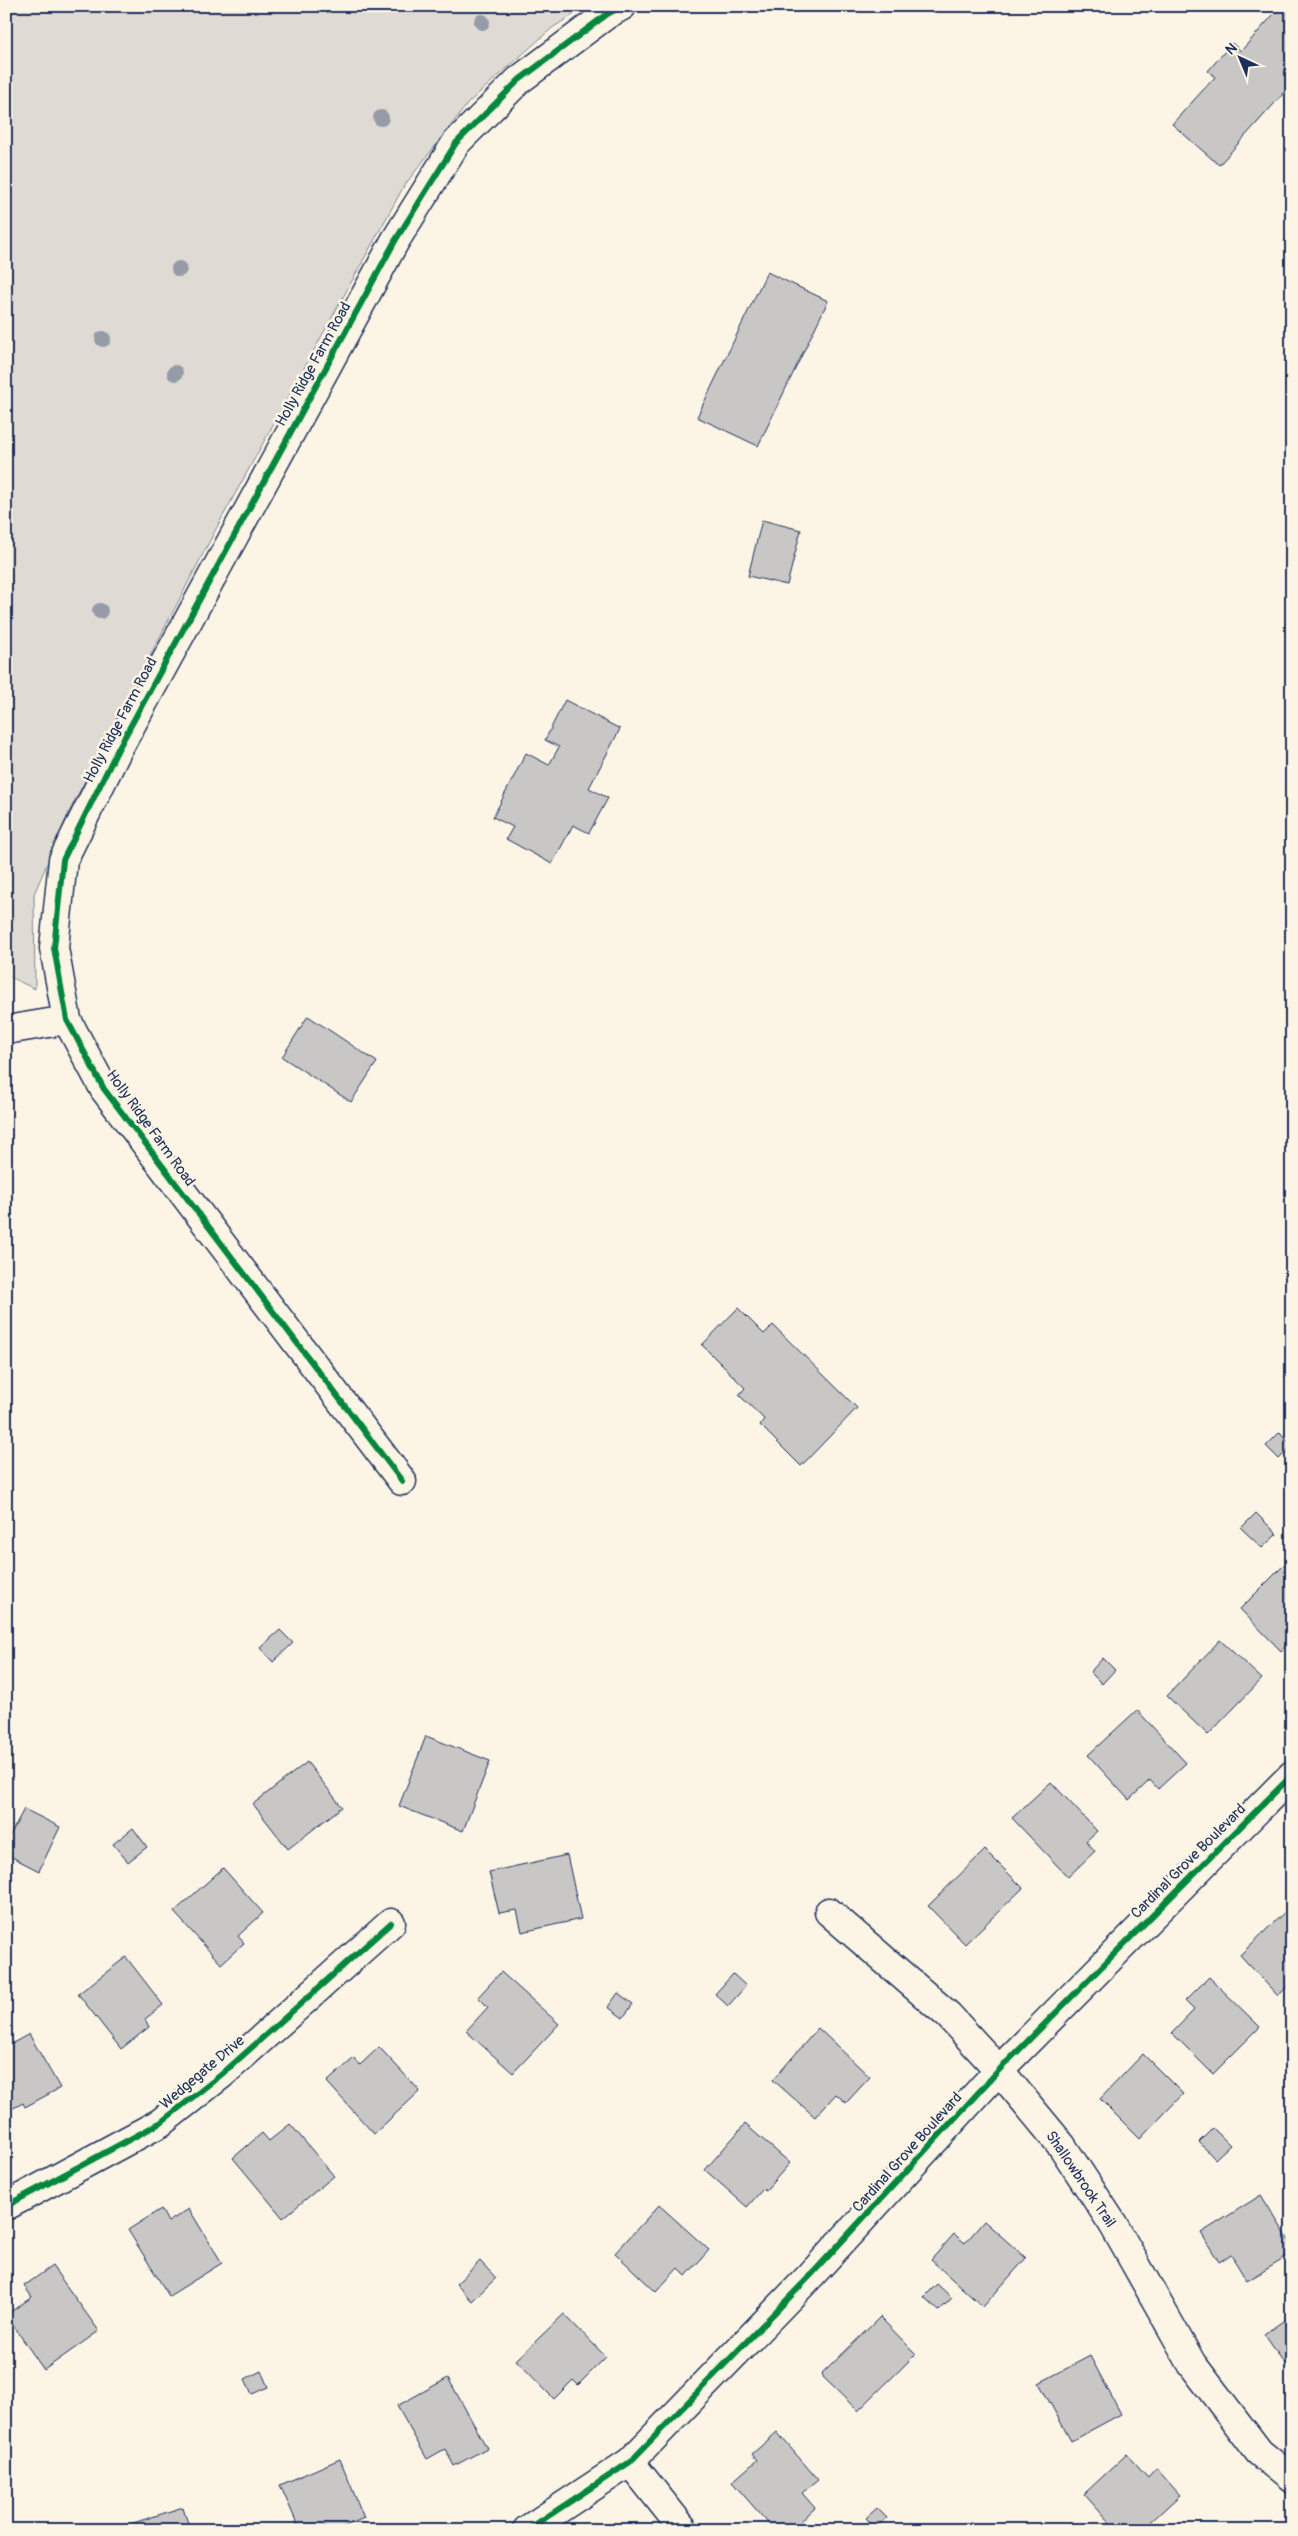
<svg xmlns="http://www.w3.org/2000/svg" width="1298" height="2536" font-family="Pangolin,sans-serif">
<rect width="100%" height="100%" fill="#fcf5e5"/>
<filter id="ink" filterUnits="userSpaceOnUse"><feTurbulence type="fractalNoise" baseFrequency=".02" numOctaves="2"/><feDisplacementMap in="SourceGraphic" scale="10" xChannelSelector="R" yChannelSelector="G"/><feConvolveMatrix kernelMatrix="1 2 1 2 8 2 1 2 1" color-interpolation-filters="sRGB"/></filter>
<g filter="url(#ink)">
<path fill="#dfdbd4" stroke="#7d8599" d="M6,6H587L552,28L469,102L404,186L217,527L70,810L34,894L35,989L6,975Z"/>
<path fill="#c8c7c6" stroke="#1b2f5e" d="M1281,6H1292V84L1219,165L1172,124L1215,77L1208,71L1232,43L1241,51Z
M767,272L828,301L758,446L697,417Z
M762,520L801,530L787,585L748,576Z
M565,700L620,729L589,788L608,798L589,833L573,825L552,864L506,839L513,827L493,817L526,753L549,765L559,747L545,740Z
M308,1016L377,1062L351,1102L282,1057Z
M738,1308L764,1334L773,1325L857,1408L801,1466L760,1425L764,1419L739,1395L745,1388L702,1345Z
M1280,1432L1292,1446L1279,1459L1266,1446Z
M1256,1513L1277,1534L1262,1548L1241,1528Z
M1286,1563L1292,1569V1640L1281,1651L1240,1609Z
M280,1630L293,1643L273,1662L260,1648Z
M1220,1640L1262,1679L1208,1735L1167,1696Z
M1103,1658L1115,1670L1102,1684L1090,1672Z
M1137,1710L1186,1763L1158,1789L1150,1780L1129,1800L1088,1755Z
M426,1736L490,1761L463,1831L399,1806Z
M307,1762L342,1807L288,1849L253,1804Z
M1051,1782L1097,1831L1086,1841L1095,1851L1068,1877L1012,1818Z
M24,1809L60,1827L39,1871L6,1854V1843Z
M133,1828L147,1847L128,1862L113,1844Z
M985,1850L1023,1888L965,1944L928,1906Z
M567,1855L581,1919L522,1932L517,1910L499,1913L489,1872Z
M223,1868L263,1913L238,1936L244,1943L221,1964L174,1912Z
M1292,1905V1982L1278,1996L1240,1955Z
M126,1957L163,2005L145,2019L149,2027L121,2049L78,1994Z
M501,1972L559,2024L513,2073L466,2031L488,2007L478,1997Z
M733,1974L746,1986L728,2006L715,1994Z
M1209,1977L1260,2027L1213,2074L1172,2033L1194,2010L1185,2001Z
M618,1993L633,2004L623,2018L608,2007Z
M818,2028L870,2077L846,2103L836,2094L815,2117L773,2080Z
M29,2034L60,2088L25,2107L23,2103L6,2112V2047Z
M379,2047L420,2091L374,2134L327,2082L354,2058L360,2065Z
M1143,2054L1183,2094L1140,2139L1100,2099Z
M290,2124L334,2176L283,2218L233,2158L262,2133L269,2141Z
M745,2124L790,2163L765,2191L763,2189L747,2207L705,2170Z
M1213,2128L1230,2145L1215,2159L1199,2142Z
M1261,2195L1292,2245V2254L1247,2281L1231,2255L1219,2262L1201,2233Z
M659,2205L709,2250L686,2276L678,2268L656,2292L615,2253Z
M161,2209L168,2222L189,2209L222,2263L169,2296L128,2230Z
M984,2221L1026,2258L983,2307L931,2260L954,2234L965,2243Z
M480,2261L496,2278L472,2301L456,2284Z
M52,2266L99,2331L44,2370L6,2315L32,2297L24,2286Z
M937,2284L952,2298L939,2311L924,2297Z
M564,2314L606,2357L578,2385L573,2380L554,2399L516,2360Z
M1292,2315V2374L1264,2334Z
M880,2317L916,2354L858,2411L821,2375Z
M1090,2356L1121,2414L1071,2441L1039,2383Z
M261,2371L268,2387L252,2394L245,2379Z
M448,2378L487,2448L454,2466L445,2449L427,2459L397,2406Z
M777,2432L818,2480L802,2493L815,2508L800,2522L804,2527L802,2530H774L732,2482L757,2460L752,2454Z
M1127,2454L1148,2477L1156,2468L1180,2495L1142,2530H1116L1084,2494Z
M340,2459L364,2518L336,2530H327L325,2525L313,2530H300L280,2485Z
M183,2507L190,2530H125L124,2526Z
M877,2508L887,2518L875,2528L866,2518Z"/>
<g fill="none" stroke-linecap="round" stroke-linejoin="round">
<g stroke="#1b2f5e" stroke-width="31">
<path id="street" d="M6,1030L67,1020
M402,1481L104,1089L67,1020L54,948L63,860L118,749L395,241L456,143L519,80L606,15L622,6
M829,1912L948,2015L999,2070L1062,2146L1113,2224L1192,2364L1259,2452L1292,2479
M6,2206L160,2123L222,2074L391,1923
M630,2462L684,2530"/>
</g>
<g stroke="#1b2f5e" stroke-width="31">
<path id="secondary" d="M527,2530L630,2462L811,2275L999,2070L1292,1775"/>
</g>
<use href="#street" stroke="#fcf5e5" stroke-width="28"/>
<use href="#secondary" stroke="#fcf5e5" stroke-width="28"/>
<g stroke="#fcf5e5" stroke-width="9">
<path id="cycleway" d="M402,1481L104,1089L67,1020L54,948L63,860L118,749L395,241L456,143L519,80L606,15L622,6
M6,2206L160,2123L222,2074L391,1923
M527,2530L630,2462L811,2275L999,2070L1292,1775"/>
</g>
<use href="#cycleway" stroke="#00873e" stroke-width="6"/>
</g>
<g fill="#969ba8">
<circle cx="482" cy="22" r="8"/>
<circle cx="381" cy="118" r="8"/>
<circle cx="179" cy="269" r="8"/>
<circle cx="103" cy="339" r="8"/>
<circle cx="175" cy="373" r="8"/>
<circle cx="100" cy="611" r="8"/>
</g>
</g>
<g text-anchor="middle" stroke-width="5" stroke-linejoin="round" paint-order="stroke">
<g font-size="15" fill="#1b2f5e" stroke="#fcf5e5">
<text transform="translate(313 364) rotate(-61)" y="5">Holly Ridge Farm Road</text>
<text transform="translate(120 720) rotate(-62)" y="5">Holly Ridge Farm Road</text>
<text transform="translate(151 1128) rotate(54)" y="5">Holly Ridge Farm Road</text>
<text transform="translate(1188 1861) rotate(-45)" y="5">Cardinal Grove Boulevard</text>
<text transform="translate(202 2072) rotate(-40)" y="5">Wedgegate Drive</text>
<text transform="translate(907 2152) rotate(-48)" y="5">Cardinal Grove Boulevard</text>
<text transform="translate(1081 2179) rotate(56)" y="5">Shallowbrook Trail</text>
</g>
</g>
<rect width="1298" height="2536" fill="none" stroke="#fcf5e5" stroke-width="25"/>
<rect x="12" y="12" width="1273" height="2511" fill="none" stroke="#1b2f5e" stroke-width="2" filter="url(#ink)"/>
<g transform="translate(1240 58) rotate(316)" stroke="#fcf5e5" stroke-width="4" paint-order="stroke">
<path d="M0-4L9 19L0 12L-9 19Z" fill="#1b2f5e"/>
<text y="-8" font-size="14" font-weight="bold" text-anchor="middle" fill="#1b2f5e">N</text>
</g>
</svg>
